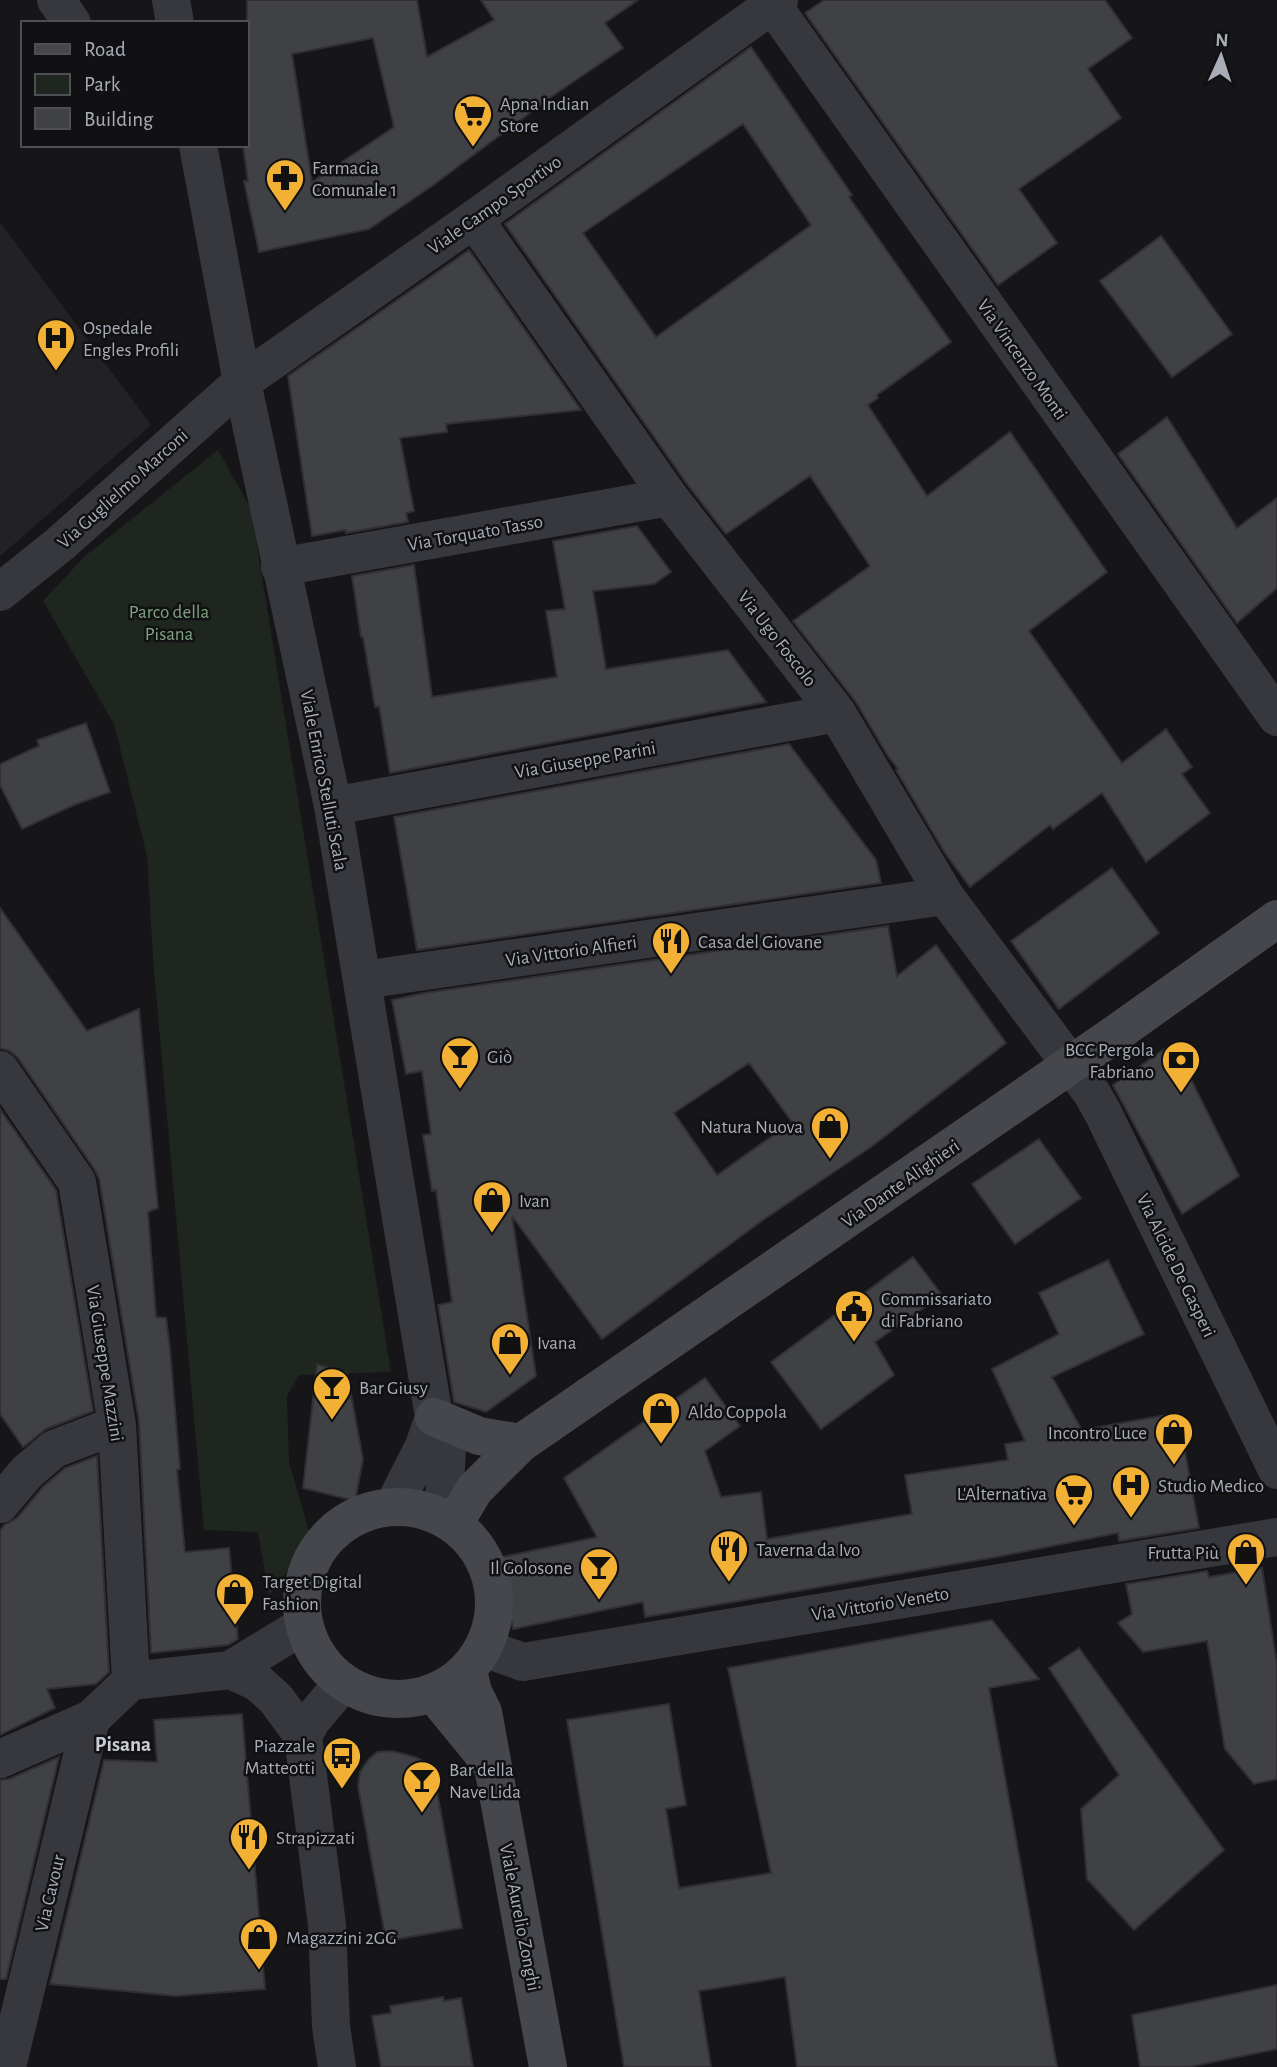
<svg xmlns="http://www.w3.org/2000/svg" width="1277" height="2067" font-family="'Alegreya Sans',sans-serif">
<rect width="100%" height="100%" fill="#161618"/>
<path fill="#222225" d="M0,222L151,425L0,556Z"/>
<path fill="#1e261f" d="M218,450L251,509L391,1372L299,1375L287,1396L289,1462L311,1538L269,1596L258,1532L204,1530L154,971L147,856L114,724L43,601L84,557Z"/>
<path fill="#404145" stroke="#303034" stroke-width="2" fill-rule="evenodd" d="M247,0H417L427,57L494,20L481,0H638L605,23L623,48L551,97L432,186L369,229L259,252L244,181H248L243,145H247ZM373,38L394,127L312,182L292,54Z
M824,0H1105L1132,38L1088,69L1121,118L1019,189L1057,243L998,285L805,13Z
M751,47L852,195L849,197L951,342L877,395L878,398L868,405L927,496L1010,432L1107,572L1029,631L1122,763L1166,729L1192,767L1182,774L1210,813L1146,862L1102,793L1053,829L1050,825L970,887L945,853L896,770L898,769L888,756L856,702L793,621L870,566L810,476L726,534L687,484L505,224ZM743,124L811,225L656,337L583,233Z
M1161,236L1232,334L1172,377L1100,281Z
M469,250L581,410L446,424L447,432L400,438L414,511L406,513L408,522L346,533V530L312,536L288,376Z
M1167,417L1237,528L1277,498V588L1237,623L1118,454Z
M637,526L671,572L654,584L593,591L606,669L728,650L766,702L390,773L379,706L375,707L363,637H361L352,576L414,565L432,697L557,677L546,611L565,609L553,541Z
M86,723L110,792L74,805L22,829L0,785V764L39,746L37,740Z
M789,744L876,860L881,883L417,950L394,817Z
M1112,868L1159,933L1059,1009L1011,941Z
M0,908L87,1031L139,1009L158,1208L148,1212L156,1317L166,1318L170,1349L180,1469L177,1470L185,1552L229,1548L238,1639L228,1645L151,1653L139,1422L99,1178L95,1170L18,1058L10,1051L0,1048Z
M888,926L897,976L936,945L1006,1043L871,1147L763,1220L602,1339L512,1216L536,1376L486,1412L454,1402L438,1305L452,1302L436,1190L432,1191L423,1135L431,1134L422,1071L406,1074L392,1000L424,993ZM749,1063L792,1122L717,1175L674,1113Z
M1173,1043L1239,1176L1182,1214L1113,1085Z
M0,1109L56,1190L93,1411L46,1429L23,1447L0,1414Z
M1039,1139L1081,1198L1015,1244L972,1184Z
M913,1257L942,1295L875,1342L894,1375L821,1429L771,1362Z
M1108,1260L1144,1334L1052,1377L1082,1430L1178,1413L1199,1528L1119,1541L1118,1533L1002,1556L645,1617L643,1602L513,1629L498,1558L597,1537L564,1478L705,1378L740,1426L705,1451L721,1497L761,1492L767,1539L912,1514L905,1475L1008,1460L1005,1444L1025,1441L992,1369L1059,1334L1039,1293Z
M317,1364L347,1373L363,1459L355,1501L303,1488Z
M97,1456L109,1672L96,1684L47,1689L55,1708L0,1735V1531L4,1525L17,1518L43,1487L65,1468Z
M1262,1568L1277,1665V1779L1254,1784L1225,1749L1207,1641L1143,1652L1118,1623L1132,1614L1126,1584L1207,1571L1209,1577Z
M992,1620L1039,1679L989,1688L1057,2067H797L785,1977L699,1991L711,2067H624L567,1720L669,1704L686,1805L666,1809L679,1888L771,1873L728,1668Z
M1079,1648L1224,1850L1134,1930L1087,1879L1081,1809L1119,1775L1049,1668Z
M242,1714L265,1989L176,1996L50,1984L104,1760L157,1762L154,1720Z
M392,1751L415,1757L427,1763L434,1775L462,1928L386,1941L358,1786L360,1772L369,1759L377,1752Z
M59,1757L6,1979H0V1780L9,1779Z
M1277,1985V2049L1189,2067H1140L1132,2015Z
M443,1997L444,2001L461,1998L473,2067H381L372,2016L391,2013L390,2006Z"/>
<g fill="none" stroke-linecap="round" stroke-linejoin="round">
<path stroke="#37383d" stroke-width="38" d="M56,0L72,23
M769,0L1277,717
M474,219L669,497L837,713L945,896L1091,1092L1102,1111L1277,1470
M280,567L669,497
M0,592L60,544L242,382
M333,806L837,713
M363,980L945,896
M0,1070L77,1182L117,1425L131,1681
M0,1504L27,1472L54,1449L117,1425
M484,1648L523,1662L1277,1537
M230,1670L257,1682L276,1699L303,1736L327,1925L331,2026L337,2067
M131,1681L230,1670L304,1625
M303,1736L311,1721L343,1683
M0,1759L91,1719L131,1681
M7,2067L91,1719"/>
<path stroke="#37383d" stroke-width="38" d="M171,0L175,23
M198,145L242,382L333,806L434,1417L447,1449L443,1517
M242,382L474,219L779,0
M393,1507L424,1446L434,1417"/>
<path stroke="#45474d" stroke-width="38" d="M434,1417L479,1436L521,1443
M302 1603a96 96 0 1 1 192 0a96 96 0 1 1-192 0Z
M454,1524L474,1490L521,1443L1111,1037L1277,919
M468,1671L473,1692L483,1712L548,2067
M438,1691L442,1704L492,1765"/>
</g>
<defs>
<g id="supermarket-pin" transform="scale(2.0125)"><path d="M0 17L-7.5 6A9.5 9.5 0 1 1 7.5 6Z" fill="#f2b134" stroke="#111113"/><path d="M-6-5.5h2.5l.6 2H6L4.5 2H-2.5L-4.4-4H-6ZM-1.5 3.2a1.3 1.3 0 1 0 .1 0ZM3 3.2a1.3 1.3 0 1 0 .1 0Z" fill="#111"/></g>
<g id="pharmacy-pin" transform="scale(2.0125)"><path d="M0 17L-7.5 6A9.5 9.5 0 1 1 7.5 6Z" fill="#f2b134" stroke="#111113"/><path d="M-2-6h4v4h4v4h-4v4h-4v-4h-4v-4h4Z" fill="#111"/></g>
<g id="hospital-pin" transform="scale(2.0125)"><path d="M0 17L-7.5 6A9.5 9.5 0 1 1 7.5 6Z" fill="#f2b134" stroke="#111113"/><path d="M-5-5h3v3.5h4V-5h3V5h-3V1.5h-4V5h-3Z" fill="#111"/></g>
<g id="restaurant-pin" transform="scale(2.0125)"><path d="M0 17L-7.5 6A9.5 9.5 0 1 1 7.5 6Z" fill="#f2b134" stroke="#111113"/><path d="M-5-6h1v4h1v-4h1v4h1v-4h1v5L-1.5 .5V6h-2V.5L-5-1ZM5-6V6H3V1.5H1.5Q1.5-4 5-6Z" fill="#111"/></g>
<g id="bar-pin" transform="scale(2.0125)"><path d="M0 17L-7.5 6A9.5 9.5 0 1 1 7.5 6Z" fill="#f2b134" stroke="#111113"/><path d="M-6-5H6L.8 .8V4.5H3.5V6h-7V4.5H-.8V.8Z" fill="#111"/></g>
<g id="bank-pin" transform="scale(2.0125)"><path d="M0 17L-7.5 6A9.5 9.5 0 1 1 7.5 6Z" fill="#f2b134" stroke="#111113"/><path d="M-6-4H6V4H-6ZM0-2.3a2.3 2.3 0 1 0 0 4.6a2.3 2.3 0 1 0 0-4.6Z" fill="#111"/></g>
<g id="shop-pin" transform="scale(2.0125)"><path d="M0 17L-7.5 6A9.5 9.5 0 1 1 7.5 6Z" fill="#f2b134" stroke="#111113"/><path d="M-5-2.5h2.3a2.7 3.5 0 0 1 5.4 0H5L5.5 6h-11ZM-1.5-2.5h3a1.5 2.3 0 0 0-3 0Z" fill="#111"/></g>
<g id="civic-pin" transform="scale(2.0125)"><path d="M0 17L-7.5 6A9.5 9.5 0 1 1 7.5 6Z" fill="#f2b134" stroke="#111113"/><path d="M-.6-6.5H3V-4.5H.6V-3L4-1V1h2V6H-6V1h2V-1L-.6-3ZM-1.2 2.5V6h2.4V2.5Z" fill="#111"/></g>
<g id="bus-pin" transform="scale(2.0125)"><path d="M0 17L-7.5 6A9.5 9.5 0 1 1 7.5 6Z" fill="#f2b134" stroke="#111113"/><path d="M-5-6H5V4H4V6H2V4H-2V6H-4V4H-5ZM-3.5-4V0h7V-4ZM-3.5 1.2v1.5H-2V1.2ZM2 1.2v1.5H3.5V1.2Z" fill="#111"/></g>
</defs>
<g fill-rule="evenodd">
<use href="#supermarket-pin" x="473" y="114"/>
<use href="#pharmacy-pin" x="285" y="178"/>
<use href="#hospital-pin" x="56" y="338"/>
<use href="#restaurant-pin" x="671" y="941"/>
<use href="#bar-pin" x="460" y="1056"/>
<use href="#bank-pin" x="1181" y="1060"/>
<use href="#shop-pin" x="830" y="1126"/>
<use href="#shop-pin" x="492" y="1200"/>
<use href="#civic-pin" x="854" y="1309"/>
<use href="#shop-pin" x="510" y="1342"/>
<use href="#bar-pin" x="332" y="1387"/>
<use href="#shop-pin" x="661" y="1411"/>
<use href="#shop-pin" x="1174" y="1432"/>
<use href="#hospital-pin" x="1131" y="1485"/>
<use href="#supermarket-pin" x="1074" y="1493"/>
<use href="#restaurant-pin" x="729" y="1549"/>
<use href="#shop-pin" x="1246" y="1552"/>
<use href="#bar-pin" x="599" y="1567"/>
<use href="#shop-pin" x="235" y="1592"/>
<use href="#bus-pin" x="342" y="1756"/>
<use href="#bar-pin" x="422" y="1780"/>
<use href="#restaurant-pin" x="249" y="1837"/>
<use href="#shop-pin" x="259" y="1937"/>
</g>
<g text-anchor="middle" stroke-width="5" stroke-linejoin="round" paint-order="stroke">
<g font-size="19" fill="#a8adb8" stroke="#111113" text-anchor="start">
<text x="500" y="110">Apna Indian<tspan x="500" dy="22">Store</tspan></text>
<text x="312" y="174">Farmacia<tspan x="312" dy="22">Comunale 1</tspan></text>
<text x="83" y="334">Ospedale<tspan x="83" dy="22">Engles Profili</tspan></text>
<text x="698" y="948">Casa del Giovane</text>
<text x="1154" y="1056" text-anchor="end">BCC Pergola<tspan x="1154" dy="22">Fabriano</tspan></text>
<text x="487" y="1063">Giò</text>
<text x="803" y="1133" text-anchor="end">Natura Nuova</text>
<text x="519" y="1207">Ivan</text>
<text x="881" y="1305">Commissariato<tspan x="881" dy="22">di Fabriano</tspan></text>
<text x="537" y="1349">Ivana</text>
<text x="359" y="1394">Bar Giusy</text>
<text x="688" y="1418">Aldo Coppola</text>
<text x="1147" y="1439" text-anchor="end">Incontro Luce</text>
<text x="1158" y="1492">Studio Medico</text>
<text x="1047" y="1500" text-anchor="end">L'Alternativa</text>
<text x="756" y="1556">Taverna da Ivo</text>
<text x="1219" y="1559" text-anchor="end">Frutta Più</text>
<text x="572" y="1574" text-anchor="end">Il Golosone</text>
<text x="262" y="1588">Target Digital<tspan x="262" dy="22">Fashion</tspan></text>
<text x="315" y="1752" text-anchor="end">Piazzale<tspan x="315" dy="22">Matteotti</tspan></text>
<text x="449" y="1776">Bar della<tspan x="449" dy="22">Nave Lida</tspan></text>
<text x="276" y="1844">Strapizzati</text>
<text x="286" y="1944">Magazzini 2GG</text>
</g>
<g font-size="19" fill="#a8adb8" stroke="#111113">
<text transform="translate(494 204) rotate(-35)" y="7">Viale Campo Sportivo</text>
<text transform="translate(1023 359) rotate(55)" y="7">Via Vincenzo Monti</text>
<text transform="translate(122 488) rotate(-42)" y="7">Via Guglielmo Marconi</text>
<text transform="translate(475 532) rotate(-10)" y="7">Via Torquato Tasso</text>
<text transform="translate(778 638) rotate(52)" y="7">Via Ugo Foscolo</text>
<text transform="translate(585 759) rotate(-10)" y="7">Via Giuseppe Parini</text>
<text transform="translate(325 780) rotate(79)" y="7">Viale Enrico Stelluti Scala</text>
<text transform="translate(571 950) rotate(-8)" y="7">Via Vittorio Alfieri</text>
<text transform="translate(900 1183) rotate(-35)" y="7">Via Dante Alighieri</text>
<text transform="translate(1177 1265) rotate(64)" y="7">Via Alcide De Gasperi</text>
<text transform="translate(106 1363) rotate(81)" y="7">Via Giuseppe Mazzini</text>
<text transform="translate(880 1603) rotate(-9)" y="7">Via Vittorio Veneto</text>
<text transform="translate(49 1893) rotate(-77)" y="7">Via Cavour</text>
<text transform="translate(521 1917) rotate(79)" y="7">Viale Aurelio Zonghi</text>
</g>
<g font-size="19" fill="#7fa381" stroke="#111113">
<text x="169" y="618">Parco della<tspan x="169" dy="22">Pisana</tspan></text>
</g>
<g font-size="21" font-weight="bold" fill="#c9ccd4" stroke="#111113">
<text x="123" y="1751">Pisana</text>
</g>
</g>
<rect x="21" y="21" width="228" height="126" fill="#111113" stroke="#4d4f55" stroke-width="2"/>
<rect x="35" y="44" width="35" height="10" fill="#45474d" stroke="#4d4f55" stroke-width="2"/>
<text x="84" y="56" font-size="21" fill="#a8adb8">Road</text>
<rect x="35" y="74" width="35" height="21" fill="#1e261f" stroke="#4d4f55" stroke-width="2"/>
<text x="84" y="91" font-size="21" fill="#a8adb8">Park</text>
<rect x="35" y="108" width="35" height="21" fill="#404145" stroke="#4d4f55" stroke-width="2"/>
<text x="84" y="126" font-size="21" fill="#a8adb8">Building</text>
<g transform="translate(1221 56) rotate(3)" stroke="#111113" stroke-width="5" paint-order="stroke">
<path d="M0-5L12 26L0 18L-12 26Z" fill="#a8adb8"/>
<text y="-10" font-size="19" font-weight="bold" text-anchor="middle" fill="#a8adb8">N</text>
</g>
</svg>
